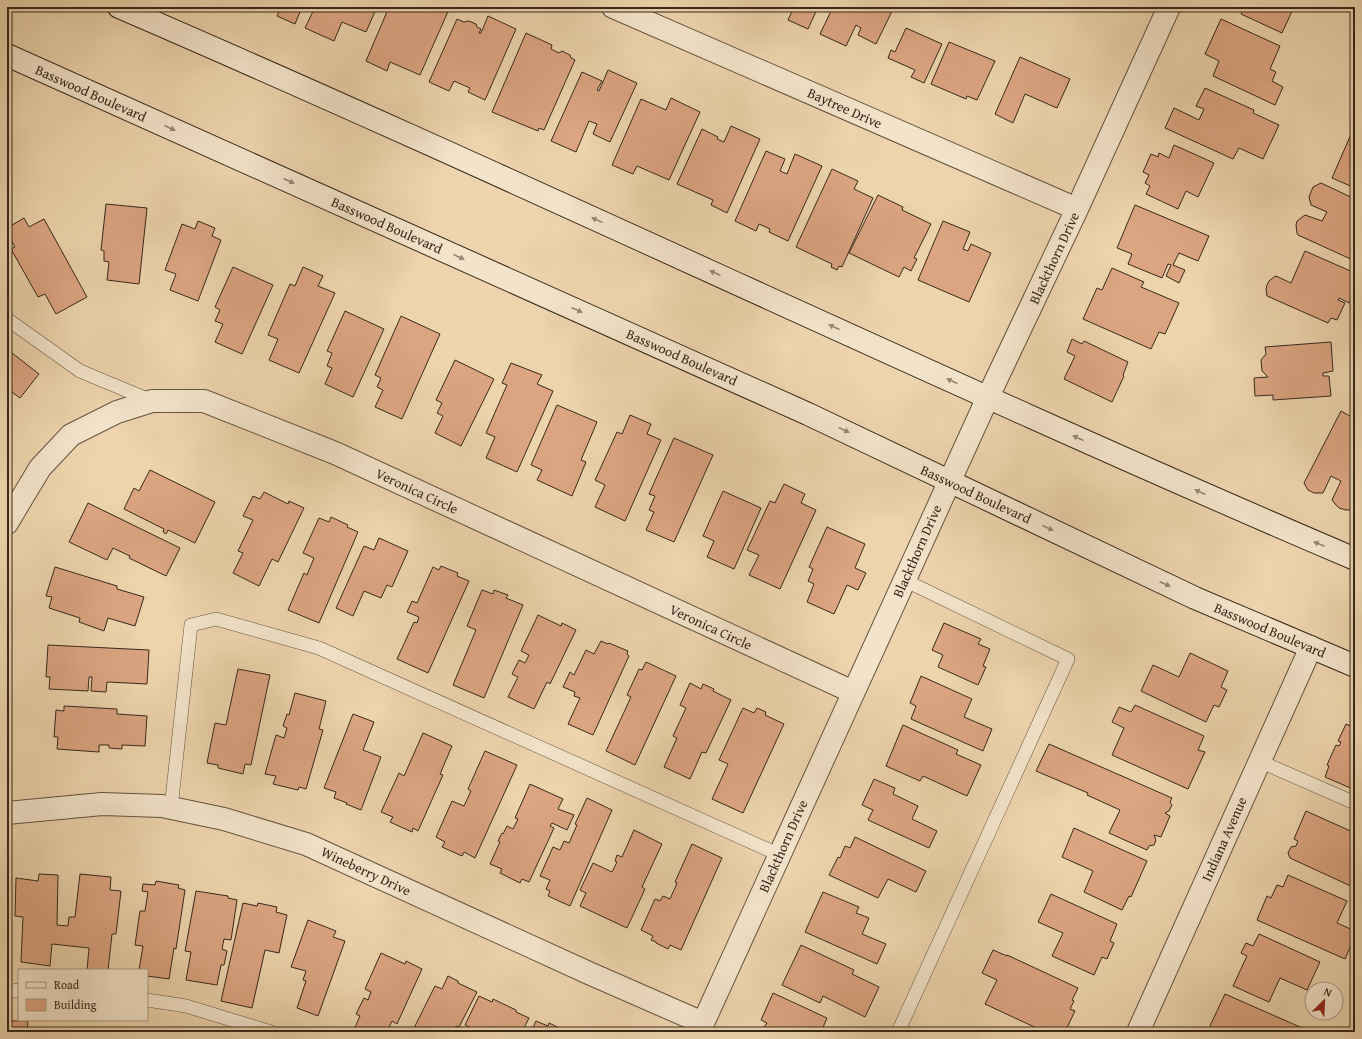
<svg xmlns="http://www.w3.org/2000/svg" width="1362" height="1039" font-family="'Gentium Book Plus',serif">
<rect width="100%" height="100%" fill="#edd4ad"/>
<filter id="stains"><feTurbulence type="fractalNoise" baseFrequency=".005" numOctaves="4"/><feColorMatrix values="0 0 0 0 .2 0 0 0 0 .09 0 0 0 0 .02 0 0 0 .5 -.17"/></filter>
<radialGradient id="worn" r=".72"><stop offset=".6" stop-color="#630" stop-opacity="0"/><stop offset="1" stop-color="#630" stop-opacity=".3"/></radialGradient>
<path fill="#dba582" stroke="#38281c" d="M281,7H302L295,24L277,16Z
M315,7H377L366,32L342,22L334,41L305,28Z
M389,7H416L419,8V7H450L420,75L390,62L387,71L366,61Z
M794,7H818L808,29L788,20Z
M833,7H894L876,44L858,35L861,28L856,25L846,46L820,34Z
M1245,7H1294L1282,33L1241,14Z
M488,16L516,29L485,100L468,92L470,88L454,81L449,91L429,82L457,19L464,22L469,21L476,24L477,27L481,29L479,33H481Z
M1221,19L1280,46L1270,69L1276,72L1272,81L1283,87L1275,105L1213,76L1219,61L1205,54Z
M906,28L942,44L924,83L911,77L915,70L888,58L891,50L895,52Z
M526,33L552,45L551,49L559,53L562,51L570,55L571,58L575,60L544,130L539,128L538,131L492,112Z
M949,42L995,61L977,100L967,96L966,99L931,84Z
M1020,57L1070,79L1057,108L1025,94L1013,123L995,114Z
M608,70L637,83L610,142L593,134L597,124L589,121L576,152L551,141L582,72L602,81L597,90L599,91Z
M1205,88L1254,110L1253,113L1279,125L1263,159L1239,148L1233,159L1165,128L1174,108L1199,120L1204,109L1196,106Z
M671,98L700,112L669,180L637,166L633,174L612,165L641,99L666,110Z
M1355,125V188L1332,178Z
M731,126L760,139L727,213L711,205L713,200L677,184L702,129L718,137L717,139L724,142Z
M1174,145L1214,163L1198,197L1186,191L1178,209L1146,194L1150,186L1145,183L1149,175L1143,172L1151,154L1158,157L1159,153L1169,158Z
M766,151L785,159L780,171L787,174L795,154L822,166L788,241L769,232L770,229L759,224L756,231L735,221Z
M832,169L858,181L854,189L873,198L842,267L839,266L837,270L831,267L832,264L796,247Z
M1321,183L1355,199V261L1298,235L1297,233L1296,225L1297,221L1305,215L1322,221L1327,212L1311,205L1309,197L1313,187Z
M878,195L903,207L902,210L931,224L914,258L917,259L911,271L904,267L899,277L849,253Z
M106,204L147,208L139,284L107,280L109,262L104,261V251L101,250Z
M1135,205L1209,236L1198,261L1179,253L1173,265L1185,270L1179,283L1166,276L1171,265L1168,264L1162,278L1128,264L1132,254L1117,248Z
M24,218L29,227L44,219L87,297L56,314L45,294L38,297L11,249L15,247L7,233V228Z
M198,221L215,228L212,236L221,240L198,301L170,290L176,274L165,270L182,224L195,229Z
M943,221L970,232L963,249L968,251L971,244L991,253L969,302L918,280Z
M1305,251L1355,273V290L1349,303L1339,298L1338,300L1345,303L1337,320L1331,318L1328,323L1267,296L1266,289L1267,285L1269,281L1274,277L1276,276L1291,283Z
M233,267L273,285L242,354L215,342L223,324L215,321L220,310L215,307Z
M303,267L323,276L318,286L335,293L299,373L269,360L278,339L268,335L290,284L295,286Z
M1112,268L1144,282L1141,287L1179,303L1165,334L1159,332L1151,349L1083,319L1097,288L1102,290Z
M345,311L384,329L353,397L325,384L332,368L327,366L332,353L327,351Z
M401,316L440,334L402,419L375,407L383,390L377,387L381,378L375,375Z
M1072,339L1082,344L1084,341L1128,362L1123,375L1124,376L1112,402L1064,379L1075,356L1067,352Z
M1331,342L1333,371L1323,373V376H1329L1331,396L1273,400V395L1255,396L1254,378L1268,377L1262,371L1261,360L1266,354L1265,347Z
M7,349L39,374L20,398L9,390L7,393Z
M455,360L494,379L461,446L435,433L443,416L437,413L442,403L436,400Z
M511,363L542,375L537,384L553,391L517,472L486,458L495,437L486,433L507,385L502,383Z
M557,405L597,422L581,460L586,462L572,496L537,480L542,470L531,465Z
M1341,411L1355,419V506L1353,510H1346L1339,508L1336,505L1332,500L1341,481L1331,476L1323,493H1314L1308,490L1304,483Z
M630,415L651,424L647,434L661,440L625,521L595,507L605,485L595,480L617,432L622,434Z
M674,438L713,455L674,542L646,530L654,512L649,510L655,496L649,494Z
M150,470L215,502L195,543L168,530L166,534L163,532L164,529L124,509L134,488L139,491Z
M784,484L805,494L801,503L816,510L780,589L749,575L759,555L747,550L770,501L775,503Z
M723,491L761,508L734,569L707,557L714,541L703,536Z
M264,492L288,504L289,501L304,508L278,562L272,559L259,586L233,573L243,553L238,551L253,520L243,516L253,496L260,499Z
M88,503L180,548L166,576L129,558L130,556L113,548L107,560L69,542Z
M331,517L348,525L347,527L358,532L319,623L288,610L304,573L307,575L314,558L303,553L319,518L329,522Z
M827,527L865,544L855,568L866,573L858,590L847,585L834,614L807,602L814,584L808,581L813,569L809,567Z
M379,538L408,551L392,587L387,585L381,598L364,591L353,616L336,608L364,546L374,550Z
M441,566L458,573L457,576L469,581L428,673L397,659L414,622L417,623L419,617L407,612L412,601L417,603L433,567L439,570Z
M55,567L117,586V589L144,597L135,626L108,618L104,631L79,622L80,618L49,608L52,597L46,596Z
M482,590L493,594L494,590L508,595L506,598L523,605L484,698L453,685L476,630L467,626Z
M538,615L561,626L562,623L576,630L550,684L547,682L534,709L508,697L518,677L512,674L519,660L525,663L529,655L521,651Z
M944,623L981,639L978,644L990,649L983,666L986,667L978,685L938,667L943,655L932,650Z
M601,641L608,644L609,643L628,651L627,654L629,656L593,735L568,724L580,698L574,696L575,692L563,687L570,672L574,675L586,650L594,654Z
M48,645L149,650L147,684L107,682L106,692L91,691L92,677H89L88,691L49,689L50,677H46Z
M1190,653L1228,671L1221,687L1227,690L1219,707L1214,705L1206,722L1141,691L1153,665L1179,677Z
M646,662L676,676L635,765L606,751L631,697L627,695L639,669L642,670Z
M238,669L270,675L251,765L245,764L243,774L218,768V765L207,763L215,723L226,725Z
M921,676L972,699L964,717L992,729L983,751L911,719L916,706L910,703Z
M690,683L701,689L703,684L714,689L713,691L731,700L706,753L702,752L690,779L664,767L677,738L673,736L686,708L680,705Z
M295,693L326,701L319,729L323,730L306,789L299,787L298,790L273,784L276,776L265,774L276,735L284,738L287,728L283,726L287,714L289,715Z
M1135,705L1204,736L1198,750L1205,752L1188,789L1112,755L1124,728L1112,722L1119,707L1131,712Z
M64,706L117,709V714L147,716L145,746L122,745V749L109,748V745H99V752L57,749L58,737H54L56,710L64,711Z
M743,708L754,713L757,708L766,712L765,715L784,724L743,813L712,799L728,764L719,760Z
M353,714L374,722L363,750L381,757L361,810L346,804L347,803L334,798L336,792L324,788Z
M1346,724L1355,728V790L1325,777L1329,766L1327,765L1336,745L1339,746L1341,742L1338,741Z
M903,725L958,750L956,754L981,765L967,796L923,776L920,781L886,766Z
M423,733L452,746L440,774L443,775L418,831L413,828L412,832L390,822L393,817L381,812L399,773L404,776Z
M1049,744L1172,798L1170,802L1172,805L1169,811L1165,813L1170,816L1161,837L1154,835L1156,840L1154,845L1149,846L1147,850L1109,833L1120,810L1087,795L1088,793L1036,771Z
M485,751L517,765L475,858L464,852L462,856L442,847L445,842L436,837L452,801L464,806L471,791L468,789Z
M874,779L895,788L893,794L918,806L912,819L937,831L929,848L868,820L873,810L862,805Z
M530,784L563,799L558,809L574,815L567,830L552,823L550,826L554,828L529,882L522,879L520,883L500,873L502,869L490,864L500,842L498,841L502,833L503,834L507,826L513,829L518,819L515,818Z
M587,798L612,810L570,906L548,896L550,891L546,889L550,880L540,876L553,847L560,850L564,841L569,843L577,825L575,824Z
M1306,811L1355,833V888L1290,858L1288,853L1291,847L1296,846L1298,841L1294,839Z
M1074,828L1147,861L1131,897L1129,896L1122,910L1084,892L1093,871L1062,857Z
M634,830L662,844L642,887L645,889L627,928L580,906L586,893L580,890L593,863L612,872L617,862L615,861L617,855L622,857Z
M855,837L926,871L916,892L888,879L878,898L829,875L838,857L840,858L845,846L850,848Z
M692,844L722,858L681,950L670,945L668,949L656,943V942L651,940L653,936L641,930L655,899L660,901L663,896L670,899L677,883L675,882Z
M39,874L58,875L57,925L68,926L69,917H75L80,874L111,877L110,890L121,891L116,934H112L108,970H87L89,948L52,944L50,966L21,962L23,917L15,916L16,878L38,881Z
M1288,875L1347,901L1337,923L1355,931V936L1345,959L1257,920L1267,896L1271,898L1277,885L1283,887Z
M156,881L179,885L178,888L185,890L176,949L174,948L169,979L147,976V970H139L143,946L135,945L140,911H145L148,892L142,891L143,884L155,885Z
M196,891L228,896V898L237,900L231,940L224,939L222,949L227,951L224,965H221L217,985L186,980L191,952L185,951Z
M823,892L859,907L856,913L869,918L862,934L886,944L877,964L805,932Z
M1051,894L1117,924L1110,941L1114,943L1107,959L1102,957L1094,975L1052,956L1063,933L1038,922Z
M243,903L257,906L258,903L277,907L276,912L287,915L279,953L265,950L252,1008L221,1001Z
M308,920L336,931L333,937L345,941L318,1016L297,1008L306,981L303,980L306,971L291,967Z
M1259,934L1320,962L1307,990L1280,978L1269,1002L1233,986L1247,956L1241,953L1246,943L1253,946Z
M801,945L854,970L852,974L879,987L865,1017L823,996L820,1003L782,985Z
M993,950L1007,956V955L1078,988L1072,1000L1074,1001L1070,1009L1075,1011L1065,1032H1045L985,1004L997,980L982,973Z
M381,953L405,964L406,961L422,969L397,1024L392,1021L387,1032H353L360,1016L356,1014L364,998L368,1000L371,992L365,989Z
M448,976L458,981V983L477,992L459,1027L456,1026L453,1032L435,1031L434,1032H412L435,986L442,989Z
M773,993L827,1018L821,1032H767L768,1029L764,1027L767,1023L761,1020Z
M1225,994L1300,1027L1298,1032H1212L1208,1030Z
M479,996L492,1002L493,999L516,1010V1012L529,1018L522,1032H479L465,1025Z
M7,1021H28L27,1032H7Z
M536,1021L548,1026L549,1023L568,1032H531Z"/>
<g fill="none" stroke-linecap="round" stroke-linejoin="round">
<g stroke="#655340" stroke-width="14">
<path id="service" d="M7,319L80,371L152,401
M1259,761L1355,803
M171,808L191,625L216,619L319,648L780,855
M7,992L19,990
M147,1000L186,1006L271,1032
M898,1032L1068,659L904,580"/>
</g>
<g stroke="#655340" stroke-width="24">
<path id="minor" d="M613,7L1077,209
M7,523L40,468L71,435L117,412L152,401H204L335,453L853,692
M7,813L102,804L162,806L224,819L306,844L591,974L703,1023
M699,1032L988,397L1077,209L1169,7
M1138,1032L1311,647"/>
</g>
<g stroke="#38281c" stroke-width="24">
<path id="secondary" d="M119,7C534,186 940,382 1355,559
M7,55L808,414L1195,598L1355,666"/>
</g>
<use href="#service" stroke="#f3e3ca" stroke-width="13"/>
<use href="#minor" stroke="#f3e3ca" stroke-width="22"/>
<use href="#secondary" stroke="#f3e3ca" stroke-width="22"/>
</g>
<defs><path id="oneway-solid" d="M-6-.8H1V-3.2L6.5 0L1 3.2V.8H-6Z"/></defs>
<g fill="#968673">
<use href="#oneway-solid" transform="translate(170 128) rotate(24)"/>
<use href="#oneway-solid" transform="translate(289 181) rotate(24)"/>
<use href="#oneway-solid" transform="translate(597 220) rotate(-156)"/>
<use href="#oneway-solid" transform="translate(459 257) rotate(24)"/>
<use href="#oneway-solid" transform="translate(715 273) rotate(-156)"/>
<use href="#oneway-solid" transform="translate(577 310) rotate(24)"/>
<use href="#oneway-solid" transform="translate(834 327) rotate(-156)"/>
<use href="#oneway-solid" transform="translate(952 381) rotate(-156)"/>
<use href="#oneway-solid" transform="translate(844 430) rotate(26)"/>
<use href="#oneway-solid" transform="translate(1078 438) rotate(-156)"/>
<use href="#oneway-solid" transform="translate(1200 492) rotate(-156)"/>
<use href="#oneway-solid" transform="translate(1048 528) rotate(25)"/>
<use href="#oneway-solid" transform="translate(1319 544) rotate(-157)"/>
<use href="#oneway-solid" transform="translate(1165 584) rotate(25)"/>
</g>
<g text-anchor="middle" stroke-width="4" stroke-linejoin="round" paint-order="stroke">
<g font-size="14" fill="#38281c" stroke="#f3e3ca">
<text transform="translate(91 93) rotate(24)" y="5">Basswood Boulevard</text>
<text transform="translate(845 108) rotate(24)" y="5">Baytree Drive</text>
<text transform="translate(387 225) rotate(24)" y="5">Basswood Boulevard</text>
<text transform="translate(1054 258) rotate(-65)" y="5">Blackthorn Drive</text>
<text transform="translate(682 357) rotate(24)" y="5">Basswood Boulevard</text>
<text transform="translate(417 491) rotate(25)" y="5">Veronica Circle</text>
<text transform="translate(976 494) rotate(25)" y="5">Basswood Boulevard</text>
<text transform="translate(917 551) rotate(-66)" y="5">Blackthorn Drive</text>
<text transform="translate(711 627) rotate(25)" y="5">Veronica Circle</text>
<text transform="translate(1270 630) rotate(23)" y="5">Basswood Boulevard</text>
<text transform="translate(1224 839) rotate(-66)" y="5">Indiana Avenue</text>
<text transform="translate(783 846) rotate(-66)" y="5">Blackthorn Drive</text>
<text transform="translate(366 871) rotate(25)" y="5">Wineberry Drive</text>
</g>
</g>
<rect width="1362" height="1039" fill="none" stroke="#edd4ad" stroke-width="24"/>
<rect x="8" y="8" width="1346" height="1023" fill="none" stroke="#38281c" stroke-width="2"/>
<rect x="12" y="12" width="1338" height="1015" fill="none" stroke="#38281c"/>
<rect x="18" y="969" width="130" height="52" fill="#f3e3ca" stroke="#a89884"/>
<rect x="26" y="982" width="20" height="6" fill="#f3e3ca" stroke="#a89884"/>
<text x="54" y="989" font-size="12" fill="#38281c">Road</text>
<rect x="26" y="999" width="20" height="12" fill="#dba582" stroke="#a89884"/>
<text x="54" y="1009" font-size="12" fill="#38281c">Building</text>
<g transform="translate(1324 1001) rotate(24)"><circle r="19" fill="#f3e3ca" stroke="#a89884"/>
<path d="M0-3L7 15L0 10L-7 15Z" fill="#8f2418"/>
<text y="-6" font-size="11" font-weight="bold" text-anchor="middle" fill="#38281c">N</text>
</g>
<rect width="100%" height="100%" filter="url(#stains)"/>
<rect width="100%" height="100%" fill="url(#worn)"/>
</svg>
